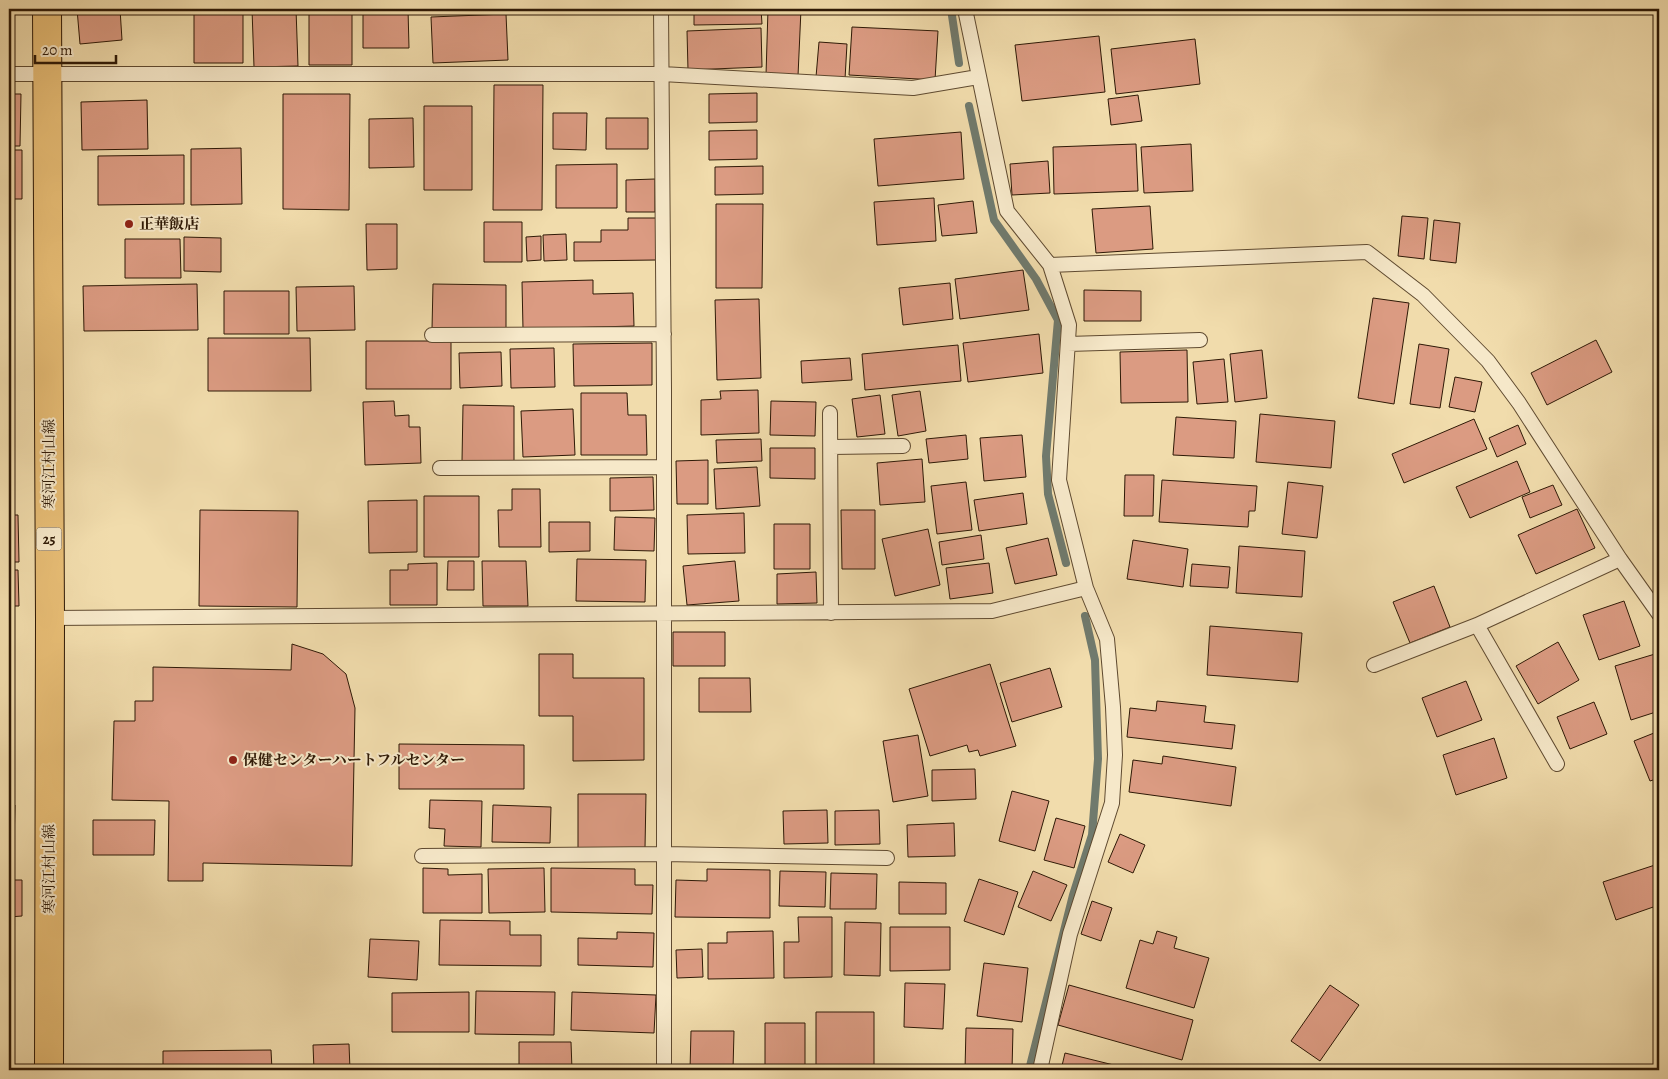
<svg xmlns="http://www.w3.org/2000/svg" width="1668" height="1079" font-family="Alegreya,'Noto Serif JP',serif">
<rect width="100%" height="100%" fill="#f1dcac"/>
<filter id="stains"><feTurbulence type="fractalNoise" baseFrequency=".004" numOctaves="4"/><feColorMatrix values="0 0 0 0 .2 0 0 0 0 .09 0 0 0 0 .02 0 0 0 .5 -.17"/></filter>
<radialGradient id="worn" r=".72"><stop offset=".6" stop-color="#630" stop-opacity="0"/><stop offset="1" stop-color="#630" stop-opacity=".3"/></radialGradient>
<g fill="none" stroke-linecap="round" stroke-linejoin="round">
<path stroke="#707a6d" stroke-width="8" d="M951,9L959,63
M969,106L994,220L1036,279L1058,320L1046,456L1048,494L1066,563
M1029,1070L1073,895L1092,835L1098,759L1095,660L1085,616"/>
</g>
<path fill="#db9b82" stroke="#2e1906" d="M77,9H120L122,40L80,44Z
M194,9H243V63H194Z
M252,9H296L298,66L254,67Z
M309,9H352V65H309Z
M363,9H408L409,48H363Z
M694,9H761L762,24L694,25Z
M768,9H801L798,76L766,75Z
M506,14L508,60L433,63L431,17Z
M852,27L938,31L935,80L849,75Z
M761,28L762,67L688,70L687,31Z
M1099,36L1105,92L1022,101L1015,45Z
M1195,39L1200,84L1116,94L1111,49Z
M819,42L847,44L845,79L816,77Z
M494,85H543L542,210H493Z
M757,93V122L709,123V94Z
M9,94H21L20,146H9Z
M283,94H350L349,210L283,209Z
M1138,95L1142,121L1111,125L1108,99Z
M147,100L148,149L82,150L81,102Z
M424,106H472V190H424Z
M553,113H587L586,150L553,149Z
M413,118L414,167L369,168V119Z
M606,118H648V149H606Z
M757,130V159L709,160V131Z
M961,132L964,179L878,186L874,139Z
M1136,144L1138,191L1054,194L1053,147Z
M1191,144L1193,191L1144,193L1141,147Z
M241,148L242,204L191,205V149Z
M9,150H22V199H9Z
M184,155V204L98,205V156Z
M1048,161L1050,193L1012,195L1010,164Z
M617,164V208H556V165Z
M763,166V194L715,195V167Z
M655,179V212H626V180Z
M934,198L936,241L877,245L874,202Z
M973,201L977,233L942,236L938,205Z
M716,204H763L762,288H716Z
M1150,206L1153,249L1096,253L1092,209Z
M1402,216L1428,218L1424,259L1398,256Z
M628,218H656V260L574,261V242H601V230H628Z
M1434,220L1460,223L1456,263L1430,260Z
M484,222H522V262H484Z
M366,224H397V269L367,270Z
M566,234L567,260L544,261L543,235Z
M541,236V260L527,261L526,237Z
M184,237L221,238V272L184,271Z
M125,239H180L181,278H125Z
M1023,270L1029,310L960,319L955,279Z
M593,280V294L633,293L634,326L523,329L522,282Z
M950,283L953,319L903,325L899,288Z
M197,284L198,330L84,331L83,286Z
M433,284L506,285V330L432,329Z
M354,286L355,330L297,331L296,287Z
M1084,290L1141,291V321H1084Z
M224,291H289V334H224Z
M1373,298L1409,303L1394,404L1358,398Z
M759,299L761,378L717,380L715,300Z
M9,317H12L13,391H9Z
M1039,334L1043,373L968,382L963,343Z
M208,338H310L311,391H208Z
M1596,340L1612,372L1547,405L1531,373Z
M366,341H451V389H366Z
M652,343V385L574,386L573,344Z
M1419,344L1449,349L1440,408L1410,404Z
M958,345L961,381L865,390L862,354Z
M554,348L555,387L511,388L510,349Z
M1187,350L1188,402L1121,403L1120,352Z
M1262,350L1267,398L1235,402L1230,354Z
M501,352L502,386L460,388L459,353Z
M850,358L852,380L802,383L801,361Z
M1224,359L1228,402L1197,404L1193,362Z
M1455,377L1482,382L1475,412L1449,407Z
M758,390L759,433L701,435V400L721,399L720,391Z
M920,391L926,431L898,436L892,395Z
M581,393H627L628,415H646L647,455H581Z
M880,395L885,434L857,437L852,399Z
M394,401L395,416L409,415V427H420L421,463L365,465L363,402Z
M771,401L816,402L815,436L770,435Z
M463,405L514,406V461H462Z
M573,409L575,455L523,457L521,411Z
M1260,414L1335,421L1331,468L1256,462Z
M1176,417L1236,421L1234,458L1173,455Z
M1474,419L1487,449L1404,483L1392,454Z
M1518,425L1526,444L1497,457L1489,438Z
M966,435L968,459L929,463L926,439Z
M1022,435L1026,477L984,481L980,438Z
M761,439L762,461L717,463L716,440Z
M770,448H815V479L770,478Z
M922,459L925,502L880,505L877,463Z
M708,460V504H677L676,461Z
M1517,461L1530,492L1470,518L1456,487Z
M757,467L760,506L716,509L714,469Z
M1125,475H1154L1153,516H1124Z
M653,477L654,510L610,511V478Z
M1162,480L1257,486L1255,511H1249L1248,527L1159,522Z
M966,482L972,530L937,534L931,486Z
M1288,482L1323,486L1317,538L1282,534Z
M1553,485L1562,505L1530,518L1522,497Z
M512,489H540L541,547H499L498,510H512Z
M1023,493L1027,524L979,531L974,500Z
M424,496H479V557H424Z
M417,500V552L369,553L368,501Z
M1577,509L1595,548L1536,574L1518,535Z
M200,510L298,511L297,607L199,606Z
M841,510H875V569H842Z
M744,513L745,553L688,554L687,515Z
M9,515H18L19,562H9Z
M615,517L655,518L654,551L614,550Z
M549,522H590V551L549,552Z
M774,524H810V569H774Z
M928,529L940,585L895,596L882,539Z
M981,535L984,559L942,565L939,542Z
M1048,538L1057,575L1015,584L1006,548Z
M1133,540L1188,549L1183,587L1127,579Z
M1239,546L1305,551L1302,597L1236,593Z
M577,559L646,560L645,602L576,601Z
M448,561H474V590H447Z
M482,561H526L528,606H483Z
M735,561L739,601L687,605L683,566Z
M437,563V605H390V570H408V564Z
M989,563L993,593L950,599L946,568Z
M1192,564L1230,567L1228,588L1190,586Z
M9,570H18L19,606H9Z
M816,572L817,603L777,604V574Z
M1434,586L1450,627L1410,643L1393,602Z
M1624,601L1640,646L1599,660L1583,615Z
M1210,626L1302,633L1298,682L1207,675Z
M673,632H725V666H673Z
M1558,642L1579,680L1538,704L1516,666Z
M292,644L323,654L346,674L355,708L352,866L203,863V881H168L169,801L112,800L114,721H135V701H153V667L291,670Z
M539,654H573V678H644V760L573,761V716H539Z
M1655,654L1659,668V711L1631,720L1615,666Z
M990,664L1016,746L980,756L978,750L969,752L967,745L930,756L909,689Z
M1050,668L1062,707L1012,722L1000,683Z
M699,678H750L751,712H699Z
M1466,681L1482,720L1437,737L1422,698Z
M1157,701L1206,706L1204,722L1235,725L1232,749L1127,737L1130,708L1156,711Z
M1594,702L1607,734L1570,749L1557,717Z
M1659,731V778L1650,781L1634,741Z
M918,735L928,796L893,802L883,741Z
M1494,738L1507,778L1456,795L1443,755Z
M399,744L524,745V789H399Z
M1163,756L1236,767L1231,806L1129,792L1133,760L1162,764Z
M975,769L976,799L932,801V770Z
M1012,791L1049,801L1035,851L999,841Z
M578,794H646L645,848H578Z
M430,800L482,801L481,847L444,846L445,829L429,828Z
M9,805H15L14,844H9Z
M493,805L551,807L550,843L492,842Z
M827,810L828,843L784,844L783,811Z
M879,810L880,844L835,845V811Z
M1056,818L1085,826L1074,868L1044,860Z
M93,820H155L154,855H93Z
M954,823L955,856L908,857L907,825Z
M1120,834L1145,845L1133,873L1108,862Z
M1655,865L1659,878V905L1616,920L1603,882Z
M423,868L448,869V875L482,874V913H423Z
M544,868L545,912L489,913L488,869Z
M551,868L635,869V885H653L652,914L551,912Z
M707,869L770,870V918L675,917L676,880L707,881Z
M780,871L826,872L825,907L779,906Z
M1033,871L1067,885L1051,921L1018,907Z
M831,873L877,874L876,909H830Z
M979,879L1018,892L1004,935L964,921Z
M9,880H22V916L9,917Z
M899,882L946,883V914H899Z
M1092,901L1112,908L1101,941L1081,934Z
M798,917H832V977L784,978V942H799Z
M440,920L510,921V935H541V966L439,965Z
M845,922L881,923L880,976L844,975Z
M890,927H950V970L890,971Z
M773,931L774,978L708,979V943H727V932Z
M1157,931L1177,937L1174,948L1209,958L1194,1008L1126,988L1140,940L1153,944Z
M617,932L654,933L653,967L578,965V938L617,939Z
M370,939L419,941L417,980L368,977Z
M702,949L703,977L677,978L676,950Z
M984,963L1028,968L1022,1022L977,1016Z
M905,983L945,984L943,1029L904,1027Z
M1069,985L1193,1020L1182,1060L1058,1025Z
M1330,985L1359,1005L1320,1061L1291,1041Z
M476,991L555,992L554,1035L475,1034Z
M469,992V1032H392V993Z
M572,992L656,995L654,1033L571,1030Z
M816,1012H874V1070H816Z
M765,1023H805V1070H765Z
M966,1028L1013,1029L1012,1070H965Z
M691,1031H734L733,1070H690Z
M519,1042H571L572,1070H519Z
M349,1044L350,1070H314L313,1045Z
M271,1050L272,1070H163V1051Z
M1065,1053L1134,1070H1061Z"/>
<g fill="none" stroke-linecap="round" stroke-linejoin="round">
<g stroke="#5f4a30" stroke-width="16">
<path id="service" d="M661,9L664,389V1070
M965,9L1007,211L1050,265L1069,325L1059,480L1086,588L1107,639L1113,707L1115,755L1112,803L1070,934L1040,1070
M9,74H662L913,88L978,77
M1050,265L1367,252L1423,295L1488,361L1519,403L1620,559L1659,614
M432,335L664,334
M1068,344L1200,340
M830,413L831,613
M831,447L903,446
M440,468L664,467
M50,618L992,611L1086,588
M1477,625L1557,764
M1374,665L1477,625L1620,559
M422,856L663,854L887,858"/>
</g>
<g stroke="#2e1906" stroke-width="30">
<path id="primary" d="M47,9L50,618L49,1070"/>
</g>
<use href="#service" stroke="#f6e8c9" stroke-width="14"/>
<use href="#primary" stroke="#e8be76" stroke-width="28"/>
</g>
<g fill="#8f2418" stroke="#f6e8c9" stroke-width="2">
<circle cx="129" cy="224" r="5"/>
<circle cx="233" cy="760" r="5"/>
</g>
<g text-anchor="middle" stroke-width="4" stroke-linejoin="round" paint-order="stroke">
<rect fill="#f6e8c9" stroke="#6a5740" stroke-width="1" x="36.5" y="527.5" width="25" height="23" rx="4"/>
<g font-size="14" font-weight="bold" fill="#2e1906">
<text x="49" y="544">25</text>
</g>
<g font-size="15" font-weight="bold" fill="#2e1906" stroke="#f6e8c9" text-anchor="start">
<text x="139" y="229">正華飯店</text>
<text x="243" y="765">保健センターハートフルセンター</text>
</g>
<g font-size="15" fill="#2e1906" stroke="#f6e8c9">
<text transform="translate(49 464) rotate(-90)" y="5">寒河江村山線</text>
<text transform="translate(49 869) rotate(-90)" y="5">寒河江村山線</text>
</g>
</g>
<rect width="1668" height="1079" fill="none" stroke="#f1dcac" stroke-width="30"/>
<rect x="10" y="10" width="1648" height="1059" fill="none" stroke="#2e1906" stroke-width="2.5"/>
<rect x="15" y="15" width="1638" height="1049" fill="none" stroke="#2e1906"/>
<path d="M35 55v8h81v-8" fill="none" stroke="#2e1906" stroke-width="2.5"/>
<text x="42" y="55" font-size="15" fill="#2e1906" stroke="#f6e8c9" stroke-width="4" paint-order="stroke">20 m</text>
<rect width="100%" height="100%" filter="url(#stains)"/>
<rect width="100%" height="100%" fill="url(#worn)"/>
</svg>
